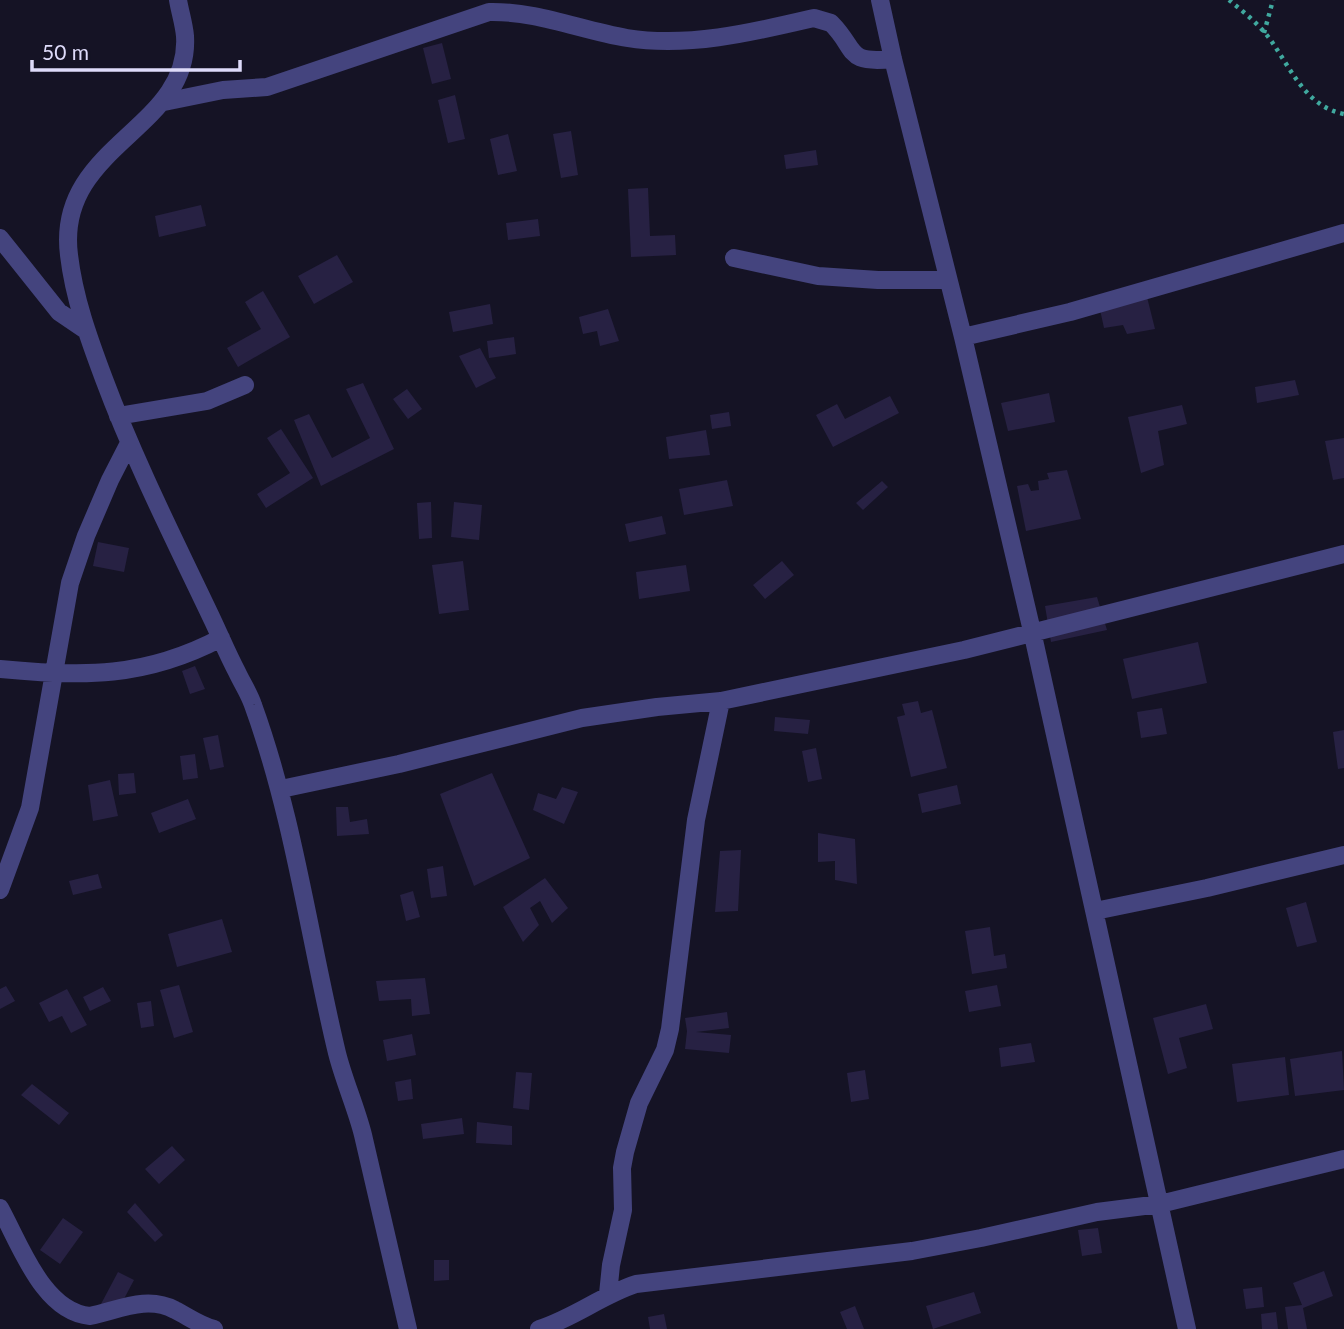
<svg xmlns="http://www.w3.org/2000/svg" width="1344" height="1329" font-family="Lato,sans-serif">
<rect width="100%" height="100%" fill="#151325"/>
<path fill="#272143" d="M442,43L451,79L432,84L423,48Z
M455,95L465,139L448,143L438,100Z
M571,131L578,175L561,178L553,134Z
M508,134L517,171L498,175L490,139Z
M816,150L818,165L786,169L784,155Z
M648,188L650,236L675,235L676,255L631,257L628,189Z
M201,205L206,226L159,237L155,216Z
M538,219L540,236L508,240L506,223Z
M337,255L353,282L314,304L298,276Z
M263,291L290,337L238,367L227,348L261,329L245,302Z
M1146,293L1155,329L1127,334L1123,325L1104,328L1099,305Z
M490,304L493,324L453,332L449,312Z
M608,309L619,341L600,346L597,331L583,334L579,317Z
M514,337L516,354L489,358L487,341Z
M480,348L496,378L476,388L459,356Z
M1295,380L1299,395L1257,403L1255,387Z
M363,383L394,449L321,486L294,420L309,414L332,458L370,438L346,389Z
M407,389L422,409L408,419L393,399Z
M1049,393L1055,422L1008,431L1001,403Z
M890,396L899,413L833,447L816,415L837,404L845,419Z
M1182,405L1187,424L1158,431L1164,465L1141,473L1128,417Z
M729,412L731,426L712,429L710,415Z
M281,429L313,478L266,508L257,494L290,473L267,438Z
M706,430L710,455L669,459L666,437Z
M1344,438V478L1333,480L1325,441Z
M1067,470L1081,519L1026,531L1017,486L1028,484L1031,491L1039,490L1038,481L1049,479L1047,473Z
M727,480L733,506L684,515L679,489Z
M882,481L888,487L863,510L856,503Z
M431,502L432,538L419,539L417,503Z
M454,502L482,505L479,540L451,537Z
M662,516L666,534L629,542L625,524Z
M98,542L129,548L124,572L93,566Z
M463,561L469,610L439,614L432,565Z
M782,561L794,575L765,599L753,585Z
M686,565L690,591L639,599L636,572Z
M1097,597L1107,630L1051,642L1045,606Z
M1198,642L1207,683L1132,699L1123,659Z
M195,666L205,689L190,694L182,671Z
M918,701L921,713L932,710L947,768L911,777L897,717L905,715L902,704Z
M1162,708L1167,734L1141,738L1137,712Z
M775,717L810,720L808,734L774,731Z
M1344,730V768L1338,769L1333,732Z
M218,735L224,767L210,770L203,738Z
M816,748L822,779L808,782L802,751Z
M195,754L198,778L183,780L180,756Z
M134,773L136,793L119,795L118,774Z
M492,773L530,858L474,886L440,794Z
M110,780L118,816L93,821L88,785Z
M957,785L961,804L922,813L918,794Z
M562,787L578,792L564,824L533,810L538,793L556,799Z
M188,799L196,819L159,833L151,813Z
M336,807H348L350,822L367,819L369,834L337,836Z
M818,833L855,839L857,884L835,880V861L818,862Z
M741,850L738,911L715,912L720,851Z
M443,866L447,896L431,898L427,869Z
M98,874L102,888L73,895L69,881Z
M545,878L568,908L552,923L540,901L530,908L539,925L523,942L503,907Z
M413,891L420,917L406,921L400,895Z
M1306,902L1317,942L1297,947L1286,908Z
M222,919L232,952L177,967L168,934Z
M990,927L994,956L1005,954L1007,968L972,974L965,931Z
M425,978L430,1014L412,1016L411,999L379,1001L376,981Z
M179,985L193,1032L174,1038L160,990Z
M997,985L1001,1006L969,1012L965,991Z
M6,986L15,1001L0,1009V989Z
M103,987L111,1001L90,1011L83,997Z
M67,989L87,1025L71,1033L62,1016L49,1022L39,1003Z
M151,1001L154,1026L141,1028L137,1003Z
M1206,1004L1213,1029L1179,1038L1187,1068L1168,1074L1153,1018Z
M727,1012L729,1028L696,1032L731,1035L729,1053L685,1049L687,1031L685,1018Z
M412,1034L416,1055L387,1061L383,1040Z
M1031,1043L1035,1062L1001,1067L999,1048Z
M1342,1051L1344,1090L1295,1096L1290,1059Z
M1285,1057L1289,1095L1237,1102L1232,1064Z
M865,1070L869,1099L851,1102L847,1073Z
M516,1072L532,1073L529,1110L513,1108Z
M411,1079L413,1099L398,1101L395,1082Z
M32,1084L69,1113L59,1125L21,1095Z
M462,1118L464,1134L423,1139L421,1124Z
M477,1122L512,1126V1145L476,1143Z
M172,1146L185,1160L159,1184L145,1169Z
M135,1203L163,1235L155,1242L127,1212Z
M63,1218L83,1232L60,1264L40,1250Z
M1098,1228L1102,1253L1082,1256L1078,1230Z
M434,1260H449V1280L434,1281Z
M1324,1271L1333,1296L1303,1308L1307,1329H1288L1285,1307L1302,1305L1293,1283Z
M118,1272L134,1280L117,1312L101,1304Z
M1262,1287L1264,1307L1246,1309L1243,1289Z
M974,1292L981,1313L933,1329L926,1306Z
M855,1306L864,1329H847L840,1312Z
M1276,1312L1278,1329H1262L1261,1314Z
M664,1314L667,1329H650L648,1317Z"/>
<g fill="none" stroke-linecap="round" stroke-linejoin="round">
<path stroke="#40a99f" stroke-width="4.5" stroke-dasharray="3.5 5" stroke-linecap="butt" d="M1229,0C1244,12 1261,26 1272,42C1292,71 1307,107 1344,114
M1264,33L1273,0"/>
<path stroke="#44447e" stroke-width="18" d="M178,0C180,12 184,24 185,36C191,130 55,145 69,255C74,298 89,339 104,379C135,462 175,541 213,621C221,638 228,655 237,672C242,683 249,693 253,705C294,818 309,937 337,1053C344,1081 356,1107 363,1135L408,1329
M880,0L893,59L963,337L1032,631L1187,1329
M164,102L223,90L267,87L489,12C537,11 580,30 627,38C689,48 754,32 814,18L831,23C858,50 844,64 893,59
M0,238L59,312L87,331
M734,258L818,276L878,280H948
M963,337L1070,312L1344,233
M118,416L207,401L245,385
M0,669C83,677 145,678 221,638
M281,789L399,764L582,718L657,707L721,701L964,650L1344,554
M0,890L30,808L70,583L86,536L110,480L129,443
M1095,911L1207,888L1344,855
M0,1208C20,1244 43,1312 90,1316C119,1310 147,1295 175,1310C189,1317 199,1325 214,1329
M608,1294L611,1265L623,1210L622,1168L625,1152L639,1103L665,1050L670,1029L696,820L721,701
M539,1329C574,1318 602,1295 636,1284L912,1251L981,1238L1097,1212L1160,1204L1344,1159"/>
</g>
<path d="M32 60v10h208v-10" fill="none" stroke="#dedbfa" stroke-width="3.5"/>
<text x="42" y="60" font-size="21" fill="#dedbfa" stroke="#151325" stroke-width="5" paint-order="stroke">50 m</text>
</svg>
